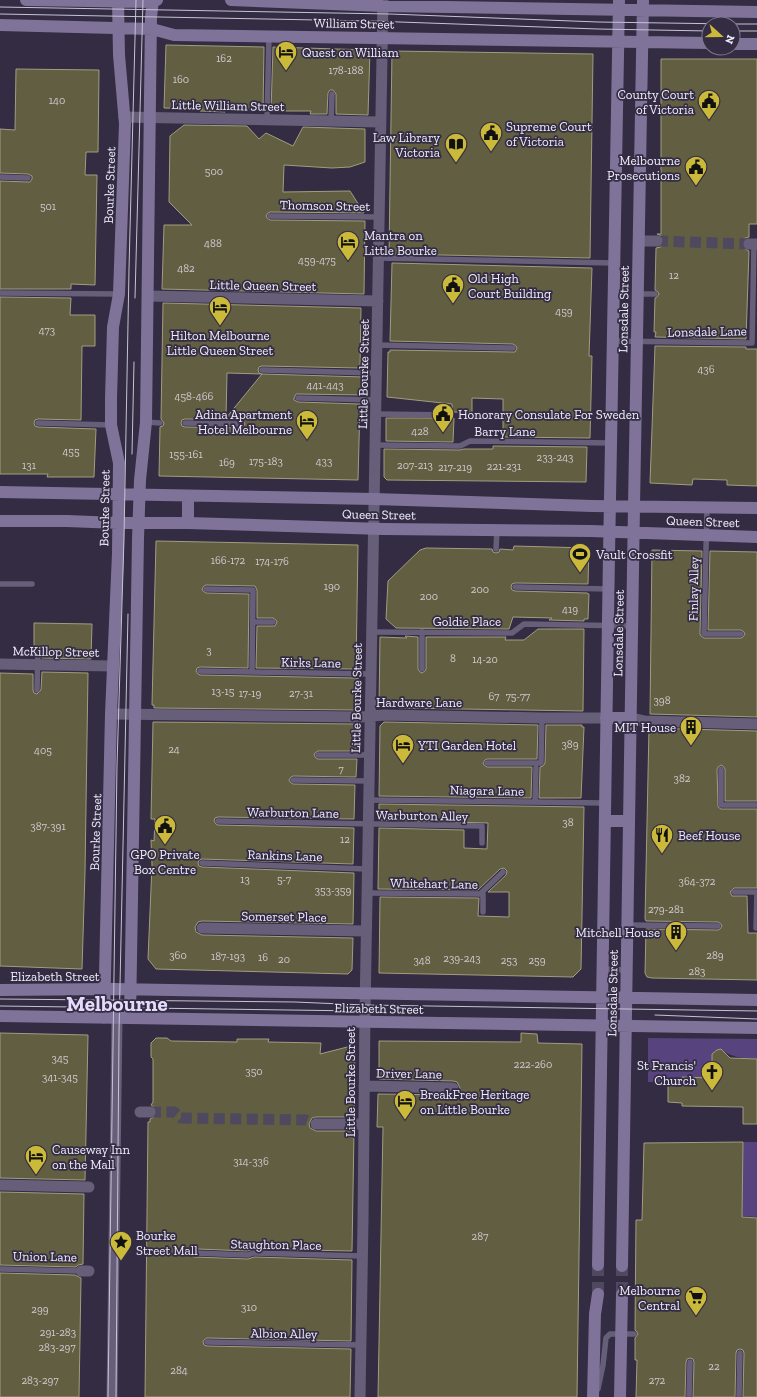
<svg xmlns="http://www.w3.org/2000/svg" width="757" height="1397" font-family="'Zilla Slab',serif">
<rect width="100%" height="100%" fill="#332c43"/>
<path fill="#57437d" d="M648,1038L757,1039V1059C744,1058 731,1058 721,1049L717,1050L712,1054V1078L682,1082H648Z
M743,1142H757V1217L742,1216Z"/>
<path fill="#625e41" stroke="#a19d7f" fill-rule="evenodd" d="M166,45L264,47L263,110H220L225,112L200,111L203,109L164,108Z
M273,47L370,50L368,115L336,114V94L333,90H330L328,93L327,114H310L311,111H271Z
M392,51L593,54L590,258L392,254V253H389Z
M661,59H757V224H749V237L745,238L742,244L743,248L749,251L746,339L655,337L656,332H654L655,298L657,297L659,294L658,292L655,290L656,248L661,247L664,241L663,237L657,234H661Z
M16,69L99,70L98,152H86L85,175H97L95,285L71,284V289H0V181L28,182H30L32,179V176L28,174L0,173V129L15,130Z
M184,125L247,126L259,139L266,133L293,146L303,127L365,129V162L350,167L332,168L284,165L283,192L350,191L364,213L270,212L268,213L266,216L267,218L270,220L365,221L364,294L162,289L164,225H192L169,202L170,136Z
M392,263L592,268L589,356H592L590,438L503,437V399L472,398V412H453L452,411V404L387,397L388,352H390V350L513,352H515L517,348L516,346L513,344L390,341Z
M0,297L71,298L70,315H95V346H82L81,420L38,419L35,420L34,423L35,426L38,427L96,429L94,477H47L48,474H0Z
M163,303L361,308L360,368L262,366L259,367L258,370L259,373L262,374L364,377L363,395L298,394H296L294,398V400L298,402L360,404L358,480L159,476L160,427L163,426L164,423L161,419ZM227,373L262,374L226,418ZM185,419L241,420L244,422L245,424L243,427L241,428L185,427L182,426L181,423L182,420Z
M655,346L746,347V349H757V486L727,485V480L693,479L692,485L650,483Z
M386,418H454L453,442L386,441Z
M493,446L587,447L586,482L387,480L384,477V449L460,450L464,449H493Z
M156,541L358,545L356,669L256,668L257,626H275L277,622L276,620L273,618H257V590L255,586L206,585L204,586L202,589L203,591L206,593L249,594L248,668L200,667L197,668L196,671L198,674L200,675L355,678L359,679L357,710L154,708V705H152Z
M514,546L589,548L588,584L515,583L512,584L511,587L512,590L515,591L587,593L589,594L588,619H584V621L549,620L552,618L513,617L509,629L396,628L386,619L388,581L420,550L426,548L492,549L493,552L496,553L499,552L500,549L513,550Z
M652,550L702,551L700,634L701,636L704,638H741L743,637L745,634L744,632L741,630H708L710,551L757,552V717L650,714Z
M34,623L92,624L91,659L42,658V649L38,647L34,648Z
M538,629H584L583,711L399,708L401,707L379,706L380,637L407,638L405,636L418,637V669L420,672L422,673L425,671L426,669V637H506L505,640H524Z
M42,672L88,673L85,872L82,969L0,966V673L33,674V690L34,693L37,694L41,690Z
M153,722L356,724V751H318L315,753L314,755L316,758L318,759H357L356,777L293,776L291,777L289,780L290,782L293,784L355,785L354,819L218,817L215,818L214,821L216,824L218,825L354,828L353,864L202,859L199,860L198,863L199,866L202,867L354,873L353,924L202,921L198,922L195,927L196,932L202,935L353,938L352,970L348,974L156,969L148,959L152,865L151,840L154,841L155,819H151Z
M384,722L538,725L537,759H487L485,760L483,763L484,765L487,767H532L531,798L379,796L380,726Z
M546,725H582V727H584L581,798H539L540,767L543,766L545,763Z
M649,728L757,731V801H725V769L723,766L721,765L718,767L717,769L718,807L721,809H757V888H734L730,892L732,896H747L748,933H757V980L652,978L647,977L645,973L646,929L718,930L720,929L722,926L721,924L718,922L646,921L645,919Z
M379,804L584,807L581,969L573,977L379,973L380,897L479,898L478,916L509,917V892H488L506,875L507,871L504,868L500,869L478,890L378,889L379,828L464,830V848L487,849L488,823L379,820Z
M0,1033L88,1035L85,1180L0,1178Z
M521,1033L537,1034L538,1043L582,1044L577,1397H378L383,1127H377L378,1094L453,1095L459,1092L460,1088L457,1082L453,1081L379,1079V1041L521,1042Z
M156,1038H167L171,1041L237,1042V1039H269L268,1042L321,1043L320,1054L355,1045L354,1117H316L312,1118L309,1124L310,1128L316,1131H354L352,1251L253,1249L247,1251L198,1249L194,1246L192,1247L190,1250L191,1255L194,1257L248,1259L254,1257L352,1260L351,1341L207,1338L204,1340L203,1342L204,1345L207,1346L351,1349L350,1397H145L148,1122H150V1119L156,1116L157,1112L156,1108L151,1105L153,1102V1059L151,1057V1043Z
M721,1049L730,1058L757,1059V1124H743V1107L682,1106V1103L668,1102V1082H682V1077L712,1078V1054L717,1050Z
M743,1142L742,1217L757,1218V1397H743L744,1353L743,1350L740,1349L737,1350L736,1353L735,1397H693L694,1362L693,1359L690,1358L687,1359L686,1362L685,1397H636L637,1360H635V1338L638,1334L637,1332L635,1330L636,1220H642L644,1143Z
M0,1192L84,1194L83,1264L78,1265L76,1267L0,1265Z
M0,1273L75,1275L81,1278L79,1397H0Z"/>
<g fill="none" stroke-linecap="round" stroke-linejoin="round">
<path stroke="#4f495f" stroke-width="11" stroke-dasharray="11 5.5" stroke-linecap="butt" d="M657,241L749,244
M150,1112H174L181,1118L306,1120L316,1124"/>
<path stroke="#4f495f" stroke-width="12" stroke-dasharray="12 6" stroke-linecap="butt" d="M598,1294V1265
M622,1294V1266"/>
<path stroke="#675f79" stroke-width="5.5" d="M267,120L269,36
M331,121L332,94
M0,177L28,178
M270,216L379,217
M379,258L614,263
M0,293L119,294
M638,294H655
M613,341L752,343L754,244
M377,345L513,348
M262,370L376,373
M298,398L376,400
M376,414L450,415
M146,422L160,423
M38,423L111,425
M185,423L241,424
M375,445L460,446L470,441L611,443
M707,507L704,634H741
M496,549L497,530
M0,584H32
M515,587L608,589
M206,589L253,590L252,672
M253,622H273
M372,632L512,633L524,624L632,626
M422,669V632
M200,671L371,674
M37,690L38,651
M318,755H369
M487,763H541L542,718
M721,769V805H757
M293,780L369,781
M369,800L605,803
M535,802L536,768
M218,821L482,826V843
M202,863L367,869
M734,892H757
M757,892L756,928H757
M367,893L483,894V912
M480,894L503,872
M627,925L718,926
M603,969L627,970
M194,1250V1253L248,1255L253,1253L362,1256
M0,1269L81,1271
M207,1342L361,1345
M598,1389L603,1365L606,1338L610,1334H634
M689,1397L690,1362
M739,1397L740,1353"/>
<path stroke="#675f79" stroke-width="11" d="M124,117L381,122
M639,241H657
M749,244H757
M148,296L378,301
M0,664L112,666
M111,714L361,717L384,715L542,718H606
M630,718L644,721L757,724
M202,928L366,931
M364,1086L453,1088
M140,1112H150
M316,1124H364
M0,1185L89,1187
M81,1271H89
M112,1397L117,1018
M360,1397L363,1221L365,1011L383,0"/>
<path stroke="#7f7399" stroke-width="12" d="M26,0L152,2L157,0
M231,0L383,6L757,12
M0,25L152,29L174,35L709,43
M733,44H757
M0,492L374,499L592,506L757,508
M188,496V523
M0,521H67L118,523H188L383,529L591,531L757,537
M606,718H630
M605,821H629
M0,990L114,989L757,1000
M0,1016L757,1028
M104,1018L111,714L118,553L119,463L111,425V399L113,327L119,294L125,124L119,55L118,0
M130,1018L138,539L140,480L146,422L151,17L153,0
M598,1265L609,555L619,0
M622,1266L634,506L643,0
M593,1397L595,1314L598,1294
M620,1397L622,1294"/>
<path stroke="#c7c2d4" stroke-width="1" d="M0,7L390,14L598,22L732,24
M0,14L371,21L598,29L709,31
M733,24H757
M733,31H757
M135,298L143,0
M132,454L134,362
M0,999L295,1002L365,1005L757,1011
M0,1006L361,1011
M655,1015L757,1019
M108,1397L117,765L124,538L129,269L136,0
M116,1397L119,1032L128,614"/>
</g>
<defs>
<g id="hotel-pin" transform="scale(1.15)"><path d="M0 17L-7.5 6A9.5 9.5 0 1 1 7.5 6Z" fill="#cbb939" stroke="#332c43"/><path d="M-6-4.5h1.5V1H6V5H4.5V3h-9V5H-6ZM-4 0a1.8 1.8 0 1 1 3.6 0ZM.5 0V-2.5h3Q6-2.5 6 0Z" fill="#111"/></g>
<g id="civic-pin" transform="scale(1.15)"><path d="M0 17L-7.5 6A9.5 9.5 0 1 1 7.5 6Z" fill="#cbb939" stroke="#332c43"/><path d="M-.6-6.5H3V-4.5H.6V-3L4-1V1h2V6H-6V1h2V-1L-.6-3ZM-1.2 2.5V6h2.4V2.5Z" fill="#111"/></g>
<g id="library-pin" transform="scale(1.15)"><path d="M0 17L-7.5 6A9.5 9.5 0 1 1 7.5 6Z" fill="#cbb939" stroke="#332c43"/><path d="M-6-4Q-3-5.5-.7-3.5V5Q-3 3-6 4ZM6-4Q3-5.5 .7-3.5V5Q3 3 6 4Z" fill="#111"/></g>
<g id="stadium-pin" transform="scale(1.15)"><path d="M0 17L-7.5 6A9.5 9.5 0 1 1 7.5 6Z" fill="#cbb939" stroke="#332c43"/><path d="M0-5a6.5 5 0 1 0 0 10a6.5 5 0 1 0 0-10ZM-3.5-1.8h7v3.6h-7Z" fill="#111"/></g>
<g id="building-pin" transform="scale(1.15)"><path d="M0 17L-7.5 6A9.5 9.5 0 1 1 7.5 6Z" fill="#cbb939" stroke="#332c43"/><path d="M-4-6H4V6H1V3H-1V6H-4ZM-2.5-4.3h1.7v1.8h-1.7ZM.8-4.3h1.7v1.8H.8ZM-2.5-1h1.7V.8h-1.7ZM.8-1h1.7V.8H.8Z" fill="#111"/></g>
<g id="restaurant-pin" transform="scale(1.15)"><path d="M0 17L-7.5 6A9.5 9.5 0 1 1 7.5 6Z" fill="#cbb939" stroke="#332c43"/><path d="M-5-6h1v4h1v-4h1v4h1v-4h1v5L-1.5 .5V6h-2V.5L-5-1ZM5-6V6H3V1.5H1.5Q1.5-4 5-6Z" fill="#111"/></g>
<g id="church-pin" transform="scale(1.15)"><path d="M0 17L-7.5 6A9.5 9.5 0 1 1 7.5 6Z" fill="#cbb939" stroke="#332c43"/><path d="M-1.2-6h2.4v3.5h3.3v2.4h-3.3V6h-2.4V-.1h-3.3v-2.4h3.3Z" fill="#111"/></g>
<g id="sight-pin" transform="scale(1.15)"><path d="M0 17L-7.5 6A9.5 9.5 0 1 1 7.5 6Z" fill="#cbb939" stroke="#332c43"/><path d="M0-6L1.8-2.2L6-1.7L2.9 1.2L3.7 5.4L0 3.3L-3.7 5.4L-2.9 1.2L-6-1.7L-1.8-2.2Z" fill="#111"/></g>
<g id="supermarket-pin" transform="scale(1.15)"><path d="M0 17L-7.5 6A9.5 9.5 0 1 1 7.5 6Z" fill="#cbb939" stroke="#332c43"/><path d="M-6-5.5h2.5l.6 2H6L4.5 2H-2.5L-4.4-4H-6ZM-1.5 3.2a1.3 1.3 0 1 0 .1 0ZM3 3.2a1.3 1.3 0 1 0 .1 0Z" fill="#111"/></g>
</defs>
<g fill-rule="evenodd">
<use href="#hotel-pin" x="286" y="52"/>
<use href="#civic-pin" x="709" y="101"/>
<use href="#civic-pin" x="491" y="133"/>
<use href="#library-pin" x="456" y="144"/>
<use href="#civic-pin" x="696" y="167"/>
<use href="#hotel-pin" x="348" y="242"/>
<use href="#civic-pin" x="453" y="285"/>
<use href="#hotel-pin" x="220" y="307"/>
<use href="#civic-pin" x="443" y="414"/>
<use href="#hotel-pin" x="307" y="421"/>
<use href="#stadium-pin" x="580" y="554"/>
<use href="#building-pin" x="691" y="727"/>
<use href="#hotel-pin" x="403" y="745"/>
<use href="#civic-pin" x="165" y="826"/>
<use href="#restaurant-pin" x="662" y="835"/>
<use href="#building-pin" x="676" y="932"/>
<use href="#church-pin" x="712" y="1072"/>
<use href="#hotel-pin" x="405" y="1101"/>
<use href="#hotel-pin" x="36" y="1156"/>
<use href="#sight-pin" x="121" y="1242"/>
<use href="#supermarket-pin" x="696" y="1297"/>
</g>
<g text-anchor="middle" stroke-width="3.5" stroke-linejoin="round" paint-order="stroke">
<g font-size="11" fill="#ccc8cd">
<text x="224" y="62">162</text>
<text x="346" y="74">178-188</text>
<text x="181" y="83">160</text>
<text x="57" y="104">140</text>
<text x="214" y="175">500</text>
<text x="48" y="210">501</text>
<text x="213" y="247">488</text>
<text x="317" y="264">459-475</text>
<text x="186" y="272">482</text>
<text x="674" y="279">12</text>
<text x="564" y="315">459</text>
<text x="47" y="334">473</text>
<text x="706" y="373">436</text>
<text x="325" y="389">441-443</text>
<text x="194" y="400">458-466</text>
<text x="420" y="435">428</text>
<text x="71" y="455">455</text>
<text x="186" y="458">155-161</text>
<text x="555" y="461">233-243</text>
<text x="266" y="465">175-183</text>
<text x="324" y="465">433</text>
<text x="227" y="466">169</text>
<text x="29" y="469">131</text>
<text x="415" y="469">207-213</text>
<text x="504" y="470">221-231</text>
<text x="455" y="471">217-219</text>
<text x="228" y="564">166-172</text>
<text x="272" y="565">174-176</text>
<text x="332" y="590">190</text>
<text x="480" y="593">200</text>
<text x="429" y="600">200</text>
<text x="570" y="613">419</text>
<text x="209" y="654">3</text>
<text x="453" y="662">8</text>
<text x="485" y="663">14-20</text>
<text x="223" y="695">13-15</text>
<text x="250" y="697">17-19</text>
<text x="301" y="697">27-31</text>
<text x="494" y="700">67</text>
<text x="518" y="700">75-77</text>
<text x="662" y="704">398</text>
<text x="570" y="748">389</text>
<text x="174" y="753">24</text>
<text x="43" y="754">405</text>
<text x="341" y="773">7</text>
<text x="682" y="782">382</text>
<text x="568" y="826">38</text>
<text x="48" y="830">387-391</text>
<text x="345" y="843">12</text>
<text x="245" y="883">13</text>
<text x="284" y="883">5-7</text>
<text x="697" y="885">364-372</text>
<text x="333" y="894">353-359</text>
<text x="666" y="913">279-281</text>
<text x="178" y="959">360</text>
<text x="715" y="959">289</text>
<text x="228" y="960">187-193</text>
<text x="263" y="961">16</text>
<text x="462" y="962">239-243</text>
<text x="284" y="963">20</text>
<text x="422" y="964">348</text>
<text x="509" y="964">253</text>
<text x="537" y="964">259</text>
<text x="697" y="975">283</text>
<text x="60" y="1062">345</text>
<text x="533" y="1068">222-260</text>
<text x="254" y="1075">350</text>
<text x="60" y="1081">341-345</text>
<text x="251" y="1165">314-336</text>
<text x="480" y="1240">287</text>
<text x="249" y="1311">310</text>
<text x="40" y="1313">299</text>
<text x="58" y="1336">291-283</text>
<text x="57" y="1351">283-297</text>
<text x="714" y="1370">22</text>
<text x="179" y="1374">284</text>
<text x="40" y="1384">283-297</text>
<text x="657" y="1384">272</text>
</g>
<g font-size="13" fill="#f0ecfc" stroke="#332c43">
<text transform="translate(354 23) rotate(1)" y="5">William Street</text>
<text transform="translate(228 105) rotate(1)" y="5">Little William Street</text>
<text transform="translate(109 185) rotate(-88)" y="5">Bourke Street</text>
<text transform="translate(325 205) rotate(1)" y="5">Thomson Street</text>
<text transform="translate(263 285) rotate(1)" y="5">Little Queen Street</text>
<text transform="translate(623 309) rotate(-89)" y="5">Lonsdale Street</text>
<text transform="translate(707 331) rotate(-1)" y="5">Lonsdale Lane</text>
<text transform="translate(363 374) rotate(-89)" y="5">Little Bourke Street</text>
<text x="505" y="436">Barry Lane</text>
<text transform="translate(104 508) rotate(-89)" y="5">Bourke Street</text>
<text transform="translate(379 514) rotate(1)" y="5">Queen Street</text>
<text transform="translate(703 521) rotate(2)" y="5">Queen Street</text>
<text transform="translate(693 589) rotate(-89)" y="5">Finlay Alley</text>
<text x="467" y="626">Goldie Place</text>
<text transform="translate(618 633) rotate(-89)" y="5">Lonsdale Street</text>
<text transform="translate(56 651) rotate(1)" y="5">McKillop Street</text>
<text transform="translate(311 662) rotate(1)" y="5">Kirks Lane</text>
<text transform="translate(356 698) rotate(-89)" y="5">Little Bourke Street</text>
<text x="419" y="707">Hardware Lane</text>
<text transform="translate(487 790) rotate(1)" y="5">Niagara Lane</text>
<text transform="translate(293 812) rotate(1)" y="5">Warburton Lane</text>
<text transform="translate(422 815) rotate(1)" y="5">Warburton Alley</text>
<text transform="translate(95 832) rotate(-88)" y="5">Bourke Street</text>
<text transform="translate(285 855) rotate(2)" y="5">Rankins Lane</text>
<text transform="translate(434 883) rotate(1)" y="5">Whitehart Lane</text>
<text transform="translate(284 916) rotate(1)" y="5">Somerset Place</text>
<text x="55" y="981">Elizabeth Street</text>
<text transform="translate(612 993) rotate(-89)" y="5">Lonsdale Street</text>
<text transform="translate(379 1008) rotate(1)" y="5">Elizabeth Street</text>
<text transform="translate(409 1073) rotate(1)" y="5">Driver Lane</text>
<text transform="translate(350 1082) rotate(-90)" y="5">Little Bourke Street</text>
<text transform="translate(276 1244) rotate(1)" y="5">Staughton Place</text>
<text transform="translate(45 1256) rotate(1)" y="5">Union Lane</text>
<text transform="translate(284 1333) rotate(1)" y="5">Albion Alley</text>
</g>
<g font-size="13" fill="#f0ecfc" stroke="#332c43" text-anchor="start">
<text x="302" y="57">Quest on William</text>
<text x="694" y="99" text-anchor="end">County Court<tspan x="694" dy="15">of Victoria</tspan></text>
<text x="506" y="131">Supreme Court<tspan x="506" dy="15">of Victoria</tspan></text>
<text x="440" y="142" text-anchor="end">Law Library<tspan x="440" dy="15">Victoria</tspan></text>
<text x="680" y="165" text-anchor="end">Melbourne<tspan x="680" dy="15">Prosecutions</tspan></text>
<text x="364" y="240">Mantra on<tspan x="364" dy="15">Little Bourke</tspan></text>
<text x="468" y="283">Old High<tspan x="468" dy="15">Court Building</tspan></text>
<text x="220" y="340" text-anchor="middle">Hilton Melbourne<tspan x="220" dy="15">Little Queen Street</tspan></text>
<text x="292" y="419" text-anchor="end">Adina Apartment<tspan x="292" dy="15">Hotel Melbourne</tspan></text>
<text x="458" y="419">Honorary Consulate For Sweden</text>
<text x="596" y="559">Vault Crossfit</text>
<text x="676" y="732" text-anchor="end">MIT House</text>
<text x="418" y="750">YTI Garden Hotel</text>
<text x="678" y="840">Beef House</text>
<text x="165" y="859" text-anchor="middle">GPO Private<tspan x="165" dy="15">Box Centre</tspan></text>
<text x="660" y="937" text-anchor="end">Mitchell House</text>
<text x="696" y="1070" text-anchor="end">St Francis'<tspan x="696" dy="15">Church</tspan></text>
<text x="420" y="1099">BreakFree Heritage<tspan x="420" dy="15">on Little Bourke</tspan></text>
<text x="52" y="1154">Causeway Inn<tspan x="52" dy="15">on the Mall</tspan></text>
<text x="136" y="1240">Bourke<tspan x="136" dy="15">Street Mall</tspan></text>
<text x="680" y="1295" text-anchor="end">Melbourne<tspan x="680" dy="15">Central</tspan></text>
</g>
<g font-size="21" font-weight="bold" fill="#e5dcfb" stroke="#332c43">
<text x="117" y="1011">Melbourne</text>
</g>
</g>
<g transform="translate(721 36) rotate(111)"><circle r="19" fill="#332c43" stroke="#7f798d"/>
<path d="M0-3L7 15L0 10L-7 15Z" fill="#cbb939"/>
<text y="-6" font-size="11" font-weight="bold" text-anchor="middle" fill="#f0ecfc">N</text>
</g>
</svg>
